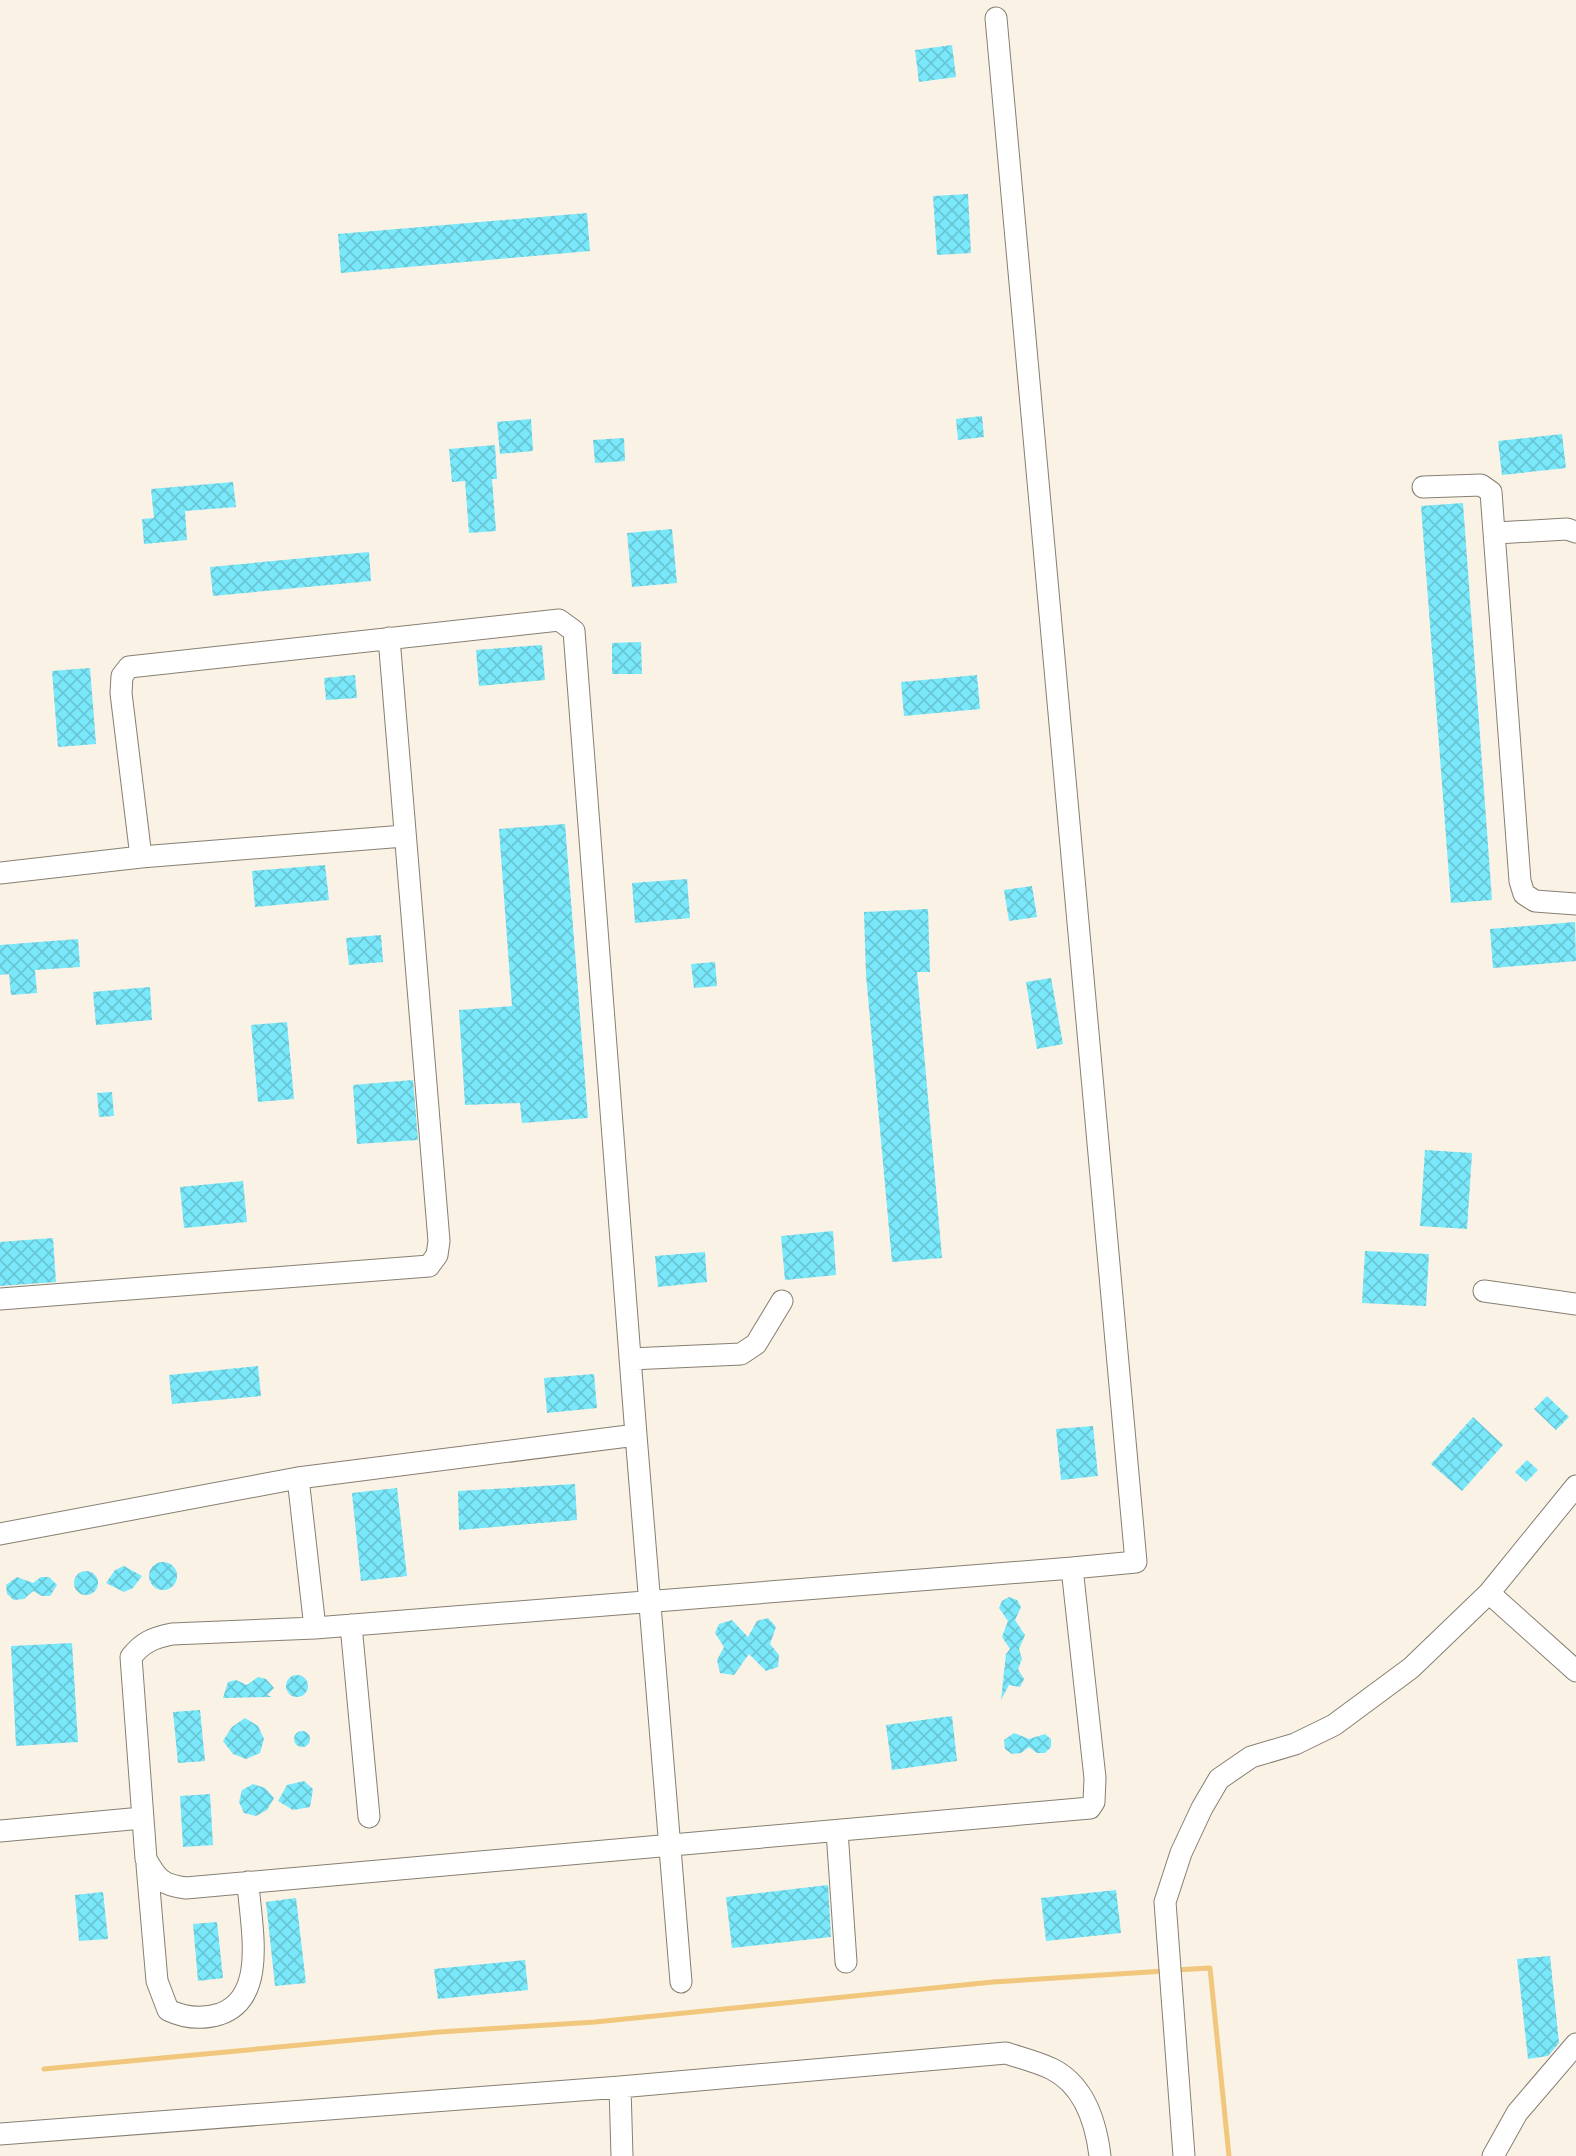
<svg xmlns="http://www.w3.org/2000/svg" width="1576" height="2156" font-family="'Public Sans',sans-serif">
<defs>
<pattern id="building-cross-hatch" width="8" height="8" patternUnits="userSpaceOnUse" patternTransform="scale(1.75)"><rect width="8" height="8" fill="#79e8fa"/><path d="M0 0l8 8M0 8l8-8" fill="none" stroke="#68c6d5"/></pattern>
</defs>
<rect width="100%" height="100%" fill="#faf2e4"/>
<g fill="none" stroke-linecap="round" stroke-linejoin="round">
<path stroke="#f0c77c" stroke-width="5" d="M1175,1970L1210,1968L1229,2156
M44,2069L439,2032L595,2022L993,1982L1165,1971"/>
</g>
<path fill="url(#building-cross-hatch)" d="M952,45L956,77L919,82L915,50Z
M968,194L971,253L937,255L933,196Z
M587,213L590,251L341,273L338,234Z
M982,416L984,437L958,440L956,419Z
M531,419L533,451L500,454L497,422Z
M1562,434L1566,468L1502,475L1498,441Z
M624,438L625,461L595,463L593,440Z
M495,445L497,479H492L496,531L469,533L465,481L452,482L449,449Z
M233,482L236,507L185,511L187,540L144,544L142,519L154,518L151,489Z
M1463,503L1492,900L1451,903L1421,506Z
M672,529L677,583L632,587L627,533Z
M369,552L371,581L213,596L210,567Z
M641,642L642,674H612V643Z
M542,645L545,680L479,686L476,650Z
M90,668L96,744L58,747L52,671Z
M355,675L357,698L326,700L324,678Z
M977,675L980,709L904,716L901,682Z
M565,824L588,1118L522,1123L520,1103L465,1105L459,1010L512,1006L499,829Z
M325,865L329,900L255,907L252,871Z
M687,879L690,918L635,923L632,883Z
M1032,886L1037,917L1009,921L1004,890Z
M928,909L930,972H917L942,1258L892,1262L866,975L864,912Z
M1575,922L1576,961L1493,968L1490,929Z
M381,935L383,962L349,965L346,938Z
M78,939L80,967L35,970L37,993L11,995L9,974L0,975V945Z
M715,962L717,986L694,988L691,964Z
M1051,978L1063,1044L1037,1049L1026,982Z
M150,987L152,1020L96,1025L93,992Z
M287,1022L294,1099L258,1102L251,1025Z
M413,1080L418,1140L357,1144L353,1085Z
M112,1092L114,1116L99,1117L97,1093Z
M1425,1150L1472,1153L1467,1229L1420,1226Z
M243,1181L247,1222L184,1228L180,1187Z
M833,1231L836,1275L785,1280L781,1236Z
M53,1238L56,1282L0,1286V1242Z
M1365,1251L1429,1254L1426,1306L1362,1303Z
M705,1252L707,1282L658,1287L655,1256Z
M258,1366L261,1396L172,1404L169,1375Z
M594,1374L597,1408L547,1413L544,1378Z
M1547,1396L1569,1417L1556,1430L1534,1409Z
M1473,1417L1503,1445L1462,1491L1431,1464Z
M1093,1426L1098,1476L1061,1480L1056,1429Z
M1527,1460L1538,1470L1526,1482L1515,1472Z
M575,1484L577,1520L459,1530L458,1491Z
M397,1488L407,1576L361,1581L352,1493Z
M149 1576a14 14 0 1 1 28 0a14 14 0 1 1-28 0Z
M124,1566L142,1576L133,1588L124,1592L106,1583L115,1570Z
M74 1583a12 12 0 1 1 24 0a12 12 0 1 1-24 0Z
M17,1577L33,1583L41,1577H49L57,1585L50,1596H42L33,1591L24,1599L14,1600L7,1594L6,1585Z
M1009,1597L1017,1600L1021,1607L1015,1620L1025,1635L1019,1649L1022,1659L1018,1669L1024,1679L1020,1687L1009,1685L1001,1700L1006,1654L1010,1649L1002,1637L1008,1621L999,1608L1002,1601Z
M768,1618L776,1627L770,1644L779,1655L778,1667L766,1671L749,1654L734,1675L720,1673L717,1660L724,1647L715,1633L719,1624L732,1620L748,1637L757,1621Z
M72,1643L78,1742L16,1746L11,1646Z
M286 1686a11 11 0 1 1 22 0a11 11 0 1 1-22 0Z
M258,1677L266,1679L274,1688L267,1695L272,1697L223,1698L228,1682L236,1680L247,1685Z
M200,1710L205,1761L178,1763L173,1712Z
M952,1716L957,1761L892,1770L886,1725Z
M245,1718L258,1726L264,1739L260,1753L246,1759L233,1754L223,1741L232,1727Z
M294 1739a8 8 0 1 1 16 0a8 8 0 1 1-16 0Z
M1014,1733L1029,1739L1045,1734L1051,1739V1747L1045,1753H1037L1029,1747L1021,1753L1012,1754L1005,1749L1004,1740Z
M304,1781L313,1789L310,1807L293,1810L278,1801L287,1785Z
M253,1784L265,1788L274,1798L267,1810L256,1816L244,1813L239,1802L242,1790Z
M210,1794L213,1845L183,1847L180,1796Z
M828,1885L831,1937L732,1948L726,1897Z
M1116,1890L1121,1933L1046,1941L1041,1898Z
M103,1892L108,1939L79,1941L75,1895Z
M296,1898L306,1983L275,1986L266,1902Z
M217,1922L223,1978L198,1981L193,1924Z
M1550,1956L1559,2043L1548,2056L1528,2059L1517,1959Z
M525,1960L528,1990L438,1999L434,1969Z"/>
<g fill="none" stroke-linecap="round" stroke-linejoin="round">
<g stroke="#867f72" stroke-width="23">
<path id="minor" d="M996,18L1136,1562L1072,1568
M1423,487L1481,485L1491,492L1520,881L1524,894L1535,901L1576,904
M1496,533L1567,529L1576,532
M0,873L141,857L404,836
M1484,1291L1576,1304
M0,1299L429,1266L437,1255L439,1241C424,1040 404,839 389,638
M630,1359L741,1354L756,1344L782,1301
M636,1435L681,1982
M298,1478L315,1628
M1576,1486L1489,1593L1576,1671
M0,1534L298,1478L636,1435L574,631L559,620L129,667L122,676L121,693L141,857
M1072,1568L1095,1778L1094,1802L1090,1808L186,1888C162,1885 157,1879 146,1859L131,1657C143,1642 153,1638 172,1634L315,1628Z
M351,1625L369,1817
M0,1831L142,1818
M837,1831L846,1962
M147,1865L157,1981L168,2010C185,2018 201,2020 220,2014C269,1997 250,1923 248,1882
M620,2087L622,2156
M0,2134L620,2087L1006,2053C1021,2058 1038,2062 1052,2069C1084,2085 1096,2123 1100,2156
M1184,2156L1165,1902L1181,1853L1202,1808L1219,1779L1251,1757L1295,1744L1334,1725L1411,1668L1489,1593
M1493,2156L1517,2113L1576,2044"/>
</g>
<use href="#minor" stroke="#fff" stroke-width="21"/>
</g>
</svg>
